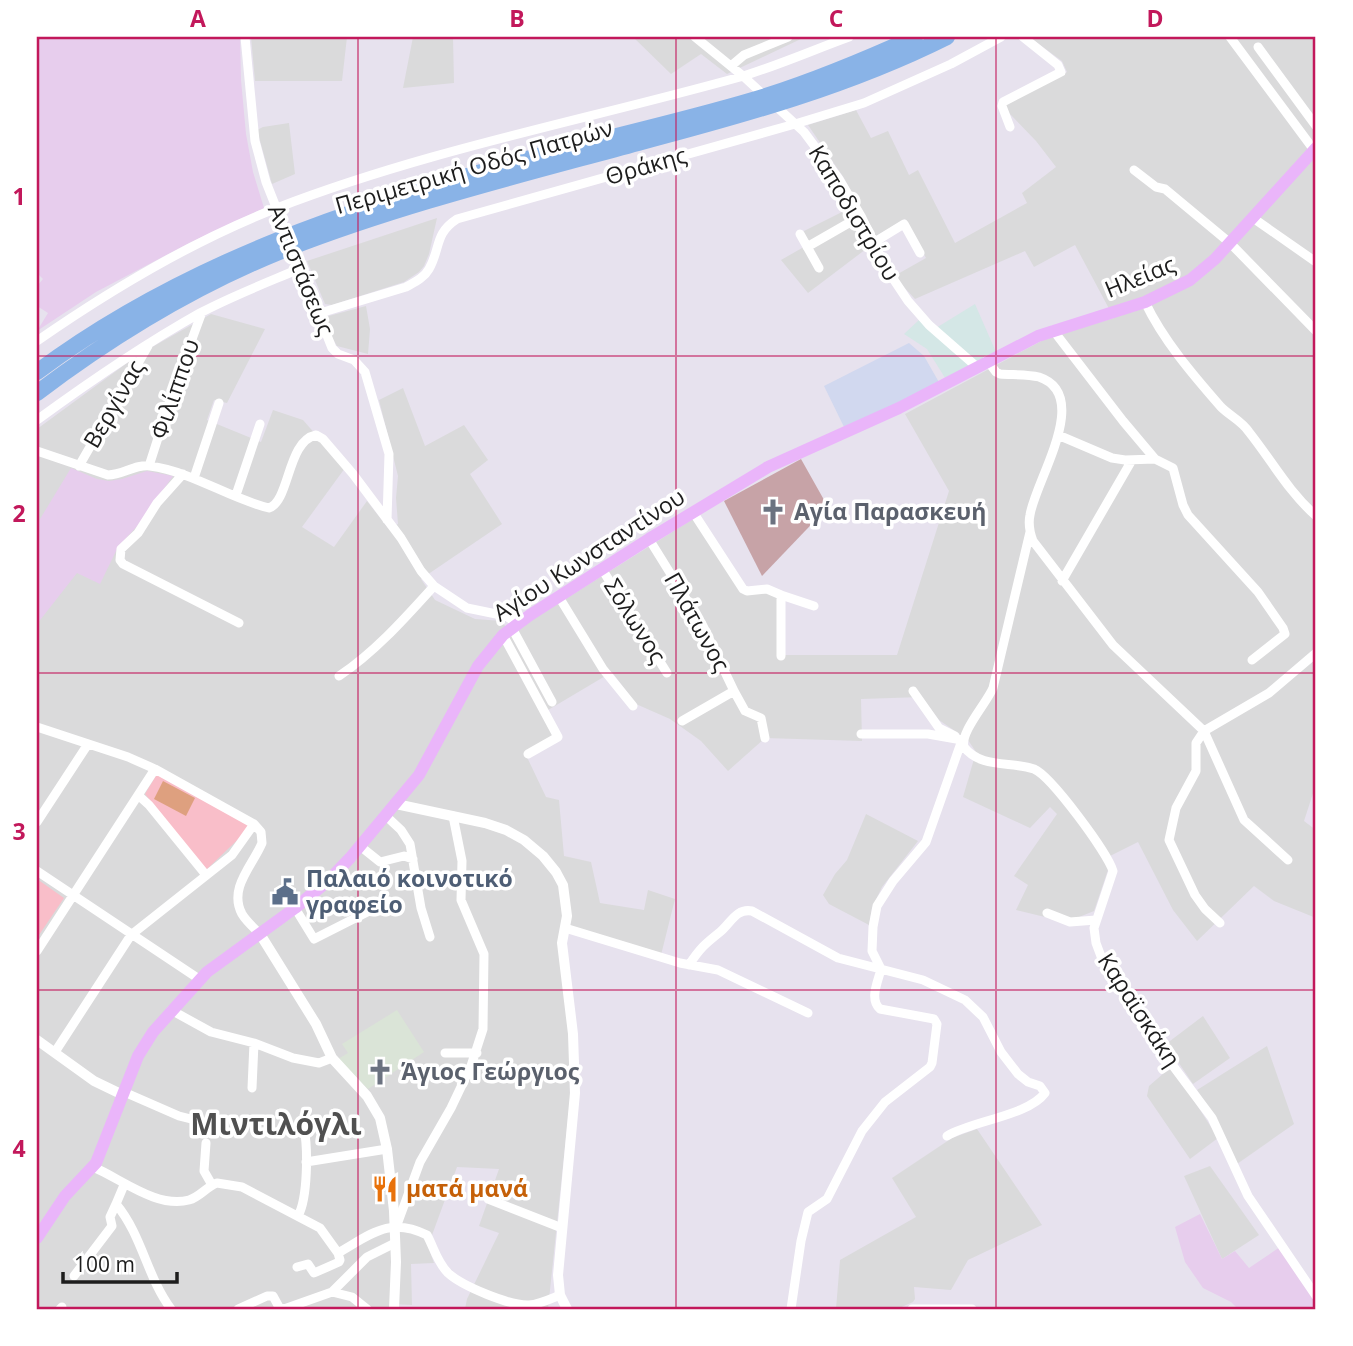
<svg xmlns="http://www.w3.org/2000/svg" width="1353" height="1346" font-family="'Open Sans',sans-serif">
<rect width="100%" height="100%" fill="#e7e2ee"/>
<path fill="#dadadb" d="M251,37H347L342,81H255Z
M413,37H453L454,83L403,88Z
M633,37L702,38L805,37L727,74L701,54L671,74Z
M1029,37H1316V784L1304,821L1316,830V918L1274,901L1254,886L1197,941L1173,910L1138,842L1106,858L1109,867L1094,911L1074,919L1045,917L1016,910L1028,885L1014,876L1057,814L1050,807L1030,828L963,797L976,752L968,740L939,720L922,697L861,699L862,741L765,738L728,771L701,741L670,719L636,704L612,672L543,713L555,737L525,753L546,797L559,800L564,856L591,862L600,903L644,910L648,890L675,899L661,955L562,926L569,1041L570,1099L548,1309H465L467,1299L499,1233L479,1226L499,1169L457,1167L428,1246L434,1263L411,1264L412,1305L391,1304L390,1309H37V429L138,355L211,314L265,329L227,403L214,400L207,420L261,442L273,410L303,420L345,468L302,527L334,547L367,501L388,528L398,524L396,498L398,476L379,400L403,388L425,446L464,425L488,460L470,474L502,524L421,579L435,600L475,619L502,621L505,626L519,628L693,519L742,593L769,592L777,597V655H897L949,491L905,414L1047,338L1114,318L1075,245L1034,267L1025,251L915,299L901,284L896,275L926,258L905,219L868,241L870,246L808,293L781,260L809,244L802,232L858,204L844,178L808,125L856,110L871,138L888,131L909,175L918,170L955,243L1027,203L1022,193L1056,167L1036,141L1008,112L1005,105L1067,72L1062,61Z
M289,123L295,174L272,184L257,130L263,127Z
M437,218L429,254L424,266L419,272L404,282L332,305L325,304L307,261Z
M366,306L370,329L368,354L337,346L330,334L325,317Z
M866,814L918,841L882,887L872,908L869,925L829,904L823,895L835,874L847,860Z
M1203,1016L1230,1058L1193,1084L1166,1044Z
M1267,1046L1294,1124L1237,1164L1221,1128L1197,1090Z
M1172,1066L1218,1138L1190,1159L1147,1096L1149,1086Z
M977,1129L1042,1225L968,1260L951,1290L914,1287L915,1299L913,1302L897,1309H836L840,1260L916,1217L892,1178L952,1138Z
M1210,1166L1259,1235L1222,1259L1184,1176Z"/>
<path fill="#d1d8ef" d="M909,343L924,356L940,384L845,429L824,386Z"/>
<path fill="#d4e7e6" d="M975,304L996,352L977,364L936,328Z
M919,320L971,367L947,381L927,349L904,334Z"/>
<path fill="#e7cded" d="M37,37H240L241,80L246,134L253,172L264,208L191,242L96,292L37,331L48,313L37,306V286L43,279L37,273Z
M71,468L97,479L109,481L122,479L147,471L173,476L139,524L118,547L100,584L77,573L37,624V524Z
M1200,1214L1222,1259L1235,1251L1249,1268L1280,1247L1316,1303V1309H1238L1231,1302L1203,1288L1185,1262L1175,1227Z"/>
<path fill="#c7a3a7" d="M801,459L828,507L762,576L724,501Z"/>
<path fill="#f9bec9" d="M157,774L253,825L206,870L145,794Z
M37,879L64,898L37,938Z"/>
<path fill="#dea07f" d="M163,781L195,798L186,816L154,799Z"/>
<path fill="#dae4d7" d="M397,1010L424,1052L368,1089L338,1059L348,1053L342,1044Z"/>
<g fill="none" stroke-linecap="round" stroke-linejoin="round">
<path stroke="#fff" stroke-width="9" d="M245,37L255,141L266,182L332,348L338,354L354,360L365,372L389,454L387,520
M695,37L743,76L804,132L839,179L861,216L886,268L908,301L929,325L977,367
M1230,37L1314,150
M1258,47L1316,126
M731,66L744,55L788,37
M1010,127L1002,106L1003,102L1061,72L1058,65L1023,37
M1134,170L1156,187L1165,189L1230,243L1316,331
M1253,218L1316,262
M800,234L819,268
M873,243L904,224L920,253
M807,247L861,216
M1145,302C1163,340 1193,375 1221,407C1230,416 1242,421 1249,432C1272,461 1288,491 1316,516
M317,314L406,287C415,282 424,278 429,269C441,248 434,234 457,219L795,124L864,103L951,64L1001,37
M1053,330L1123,421L1155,459L1173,468L1183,505L1188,515L1258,592L1283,628L1285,634L1252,660
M37,341C112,289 192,241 277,208C427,150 586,120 740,77C777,66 813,50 849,37
M987,360L996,372L1000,374C1012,375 1027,374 1039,377C1093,395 1035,481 1030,515C1028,524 1030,533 1033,541L1113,645L1204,731L1244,820L1288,860
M37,420C89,382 143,345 200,313C232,296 266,283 299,269
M1058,435L1112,458L1125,460L1155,459
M37,451L108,475C123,475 135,464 150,466C193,472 228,498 269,508C290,501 287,441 316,435L323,439L353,474L401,538L421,571L434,586L467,608L506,616L518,624
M79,466L148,346
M149,466L174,388L202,312
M183,474L157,503L138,533L121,549L120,560L123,564L239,623
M194,478L219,403
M236,495L260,424
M693,512L743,589L747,591L767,589L781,595V656
M1030,532L993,688C986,704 960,732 964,747C981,769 1011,761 1034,769C1051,776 1107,852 1113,871L1094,928L1096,943L1102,959L1147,1031L1212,1118L1248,1196L1316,1296
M649,539L703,626L734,691L682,721
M602,569L667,673
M1062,581L1132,460
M781,595L814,606
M559,597L603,669L633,706
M512,628L552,702
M503,635L558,737L528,754
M339,676C375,652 405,618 434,586
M734,691L745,711L761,718L765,738
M913,691L939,728L955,736
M37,727L128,757L155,769L254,824L261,832L262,843C253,865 228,888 242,914C246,921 254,928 260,934
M861,734H928L962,740
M139,796L149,805L206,875
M386,816L401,830L410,844L421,908L430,937
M37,822L88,744
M360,846L380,862L404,856L413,859
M37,871L199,979
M295,908L314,939L389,901
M1047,913L1070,922L1096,920
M1220,923L1205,909L1195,895L1169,840L1176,808L1196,771V743L1204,731L1269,693L1316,653
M565,928L680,963L718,970L808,1013
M37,951L155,769
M689,965C700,948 705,944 720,932C731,923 736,908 752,911L838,958L923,980L965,1000L983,1017L1001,1052L1018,1074L1028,1082L1040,1086L1045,1093C1028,1116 971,1121 947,1136
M881,969L872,951L873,927L877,906L893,881L926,842L962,740
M171,1010L211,1032L254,1043L293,1058L319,1063L332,1058
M55,1052L131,935L232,855L254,824
M445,1053H477
M252,1088L254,1043
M124,1092L179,1116L219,1126
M206,1143L204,1171L212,1185
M306,1162L387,1149
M93,1167C120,1178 157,1209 189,1200C200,1197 206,1187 217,1183L242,1187L320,1228L338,1253
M124,1185L116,1204C142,1235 147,1277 171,1309
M488,1199L562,1228
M298,1216C308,1198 308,1148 304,1128
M395,1225L398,1222L420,1162L451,1108L471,1066L483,1029L484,954L461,900L462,861L453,816
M297,1267L308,1264L314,1273L339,1262L340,1260L338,1253C370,1235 389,1216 427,1235C434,1248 437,1262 448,1273C462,1286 510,1306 529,1305C540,1304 550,1299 560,1295
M74,1276L112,1226L110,1217L116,1204
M332,1292L352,1297L367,1309
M60,1309L62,1307
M238,1309L267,1296H273L279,1307L284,1309L332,1292L367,1257L395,1243
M791,1309L801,1241L808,1212L827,1199L862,1131L885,1102L930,1067L932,1063L937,1024L934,1019L880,1009C869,999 878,982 881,969
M912,1309H972"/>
<path stroke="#fff" stroke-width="10" d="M396,804L485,823L506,830L524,840L543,856L556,872L563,885L567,916L562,943L573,1034L575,1093L558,1275L560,1295L567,1309
M260,934L316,1024L332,1058L367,1096L380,1118L387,1149L394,1211L396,1262L394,1309
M37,1040L94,1081L123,1095"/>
<path stroke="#eab5fa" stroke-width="12" d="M37,1238L65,1196L96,1163L138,1056L153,1032L207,972L295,908L329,880L350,858L419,775L478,666L503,635L530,615L649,539L768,467L899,408L1038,336L1145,302L1190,280L1215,259L1316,148"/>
<path stroke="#89b3e7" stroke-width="16" d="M37,372C186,261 361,204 538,156C610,137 682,121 753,100C809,83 862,61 915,37
M37,393C111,337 193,287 279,252C395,206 517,176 638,143C744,115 849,86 947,37"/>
</g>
<path fill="none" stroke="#c2185b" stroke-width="2" stroke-opacity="0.55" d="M358,37V1309M676,37V1309M996,37V1309M37,356H1316M37,673H1316M37,990H1316"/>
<defs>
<g id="church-bare" transform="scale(2.1)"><path d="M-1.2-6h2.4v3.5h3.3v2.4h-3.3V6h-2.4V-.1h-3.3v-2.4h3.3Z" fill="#6b7280" stroke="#fff" stroke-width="2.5" paint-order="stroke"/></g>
<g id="civic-bare" transform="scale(2.1)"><path d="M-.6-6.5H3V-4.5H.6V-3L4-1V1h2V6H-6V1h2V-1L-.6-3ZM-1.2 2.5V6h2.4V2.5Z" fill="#5c6f8a" stroke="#fff" stroke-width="2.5" paint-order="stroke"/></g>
<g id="restaurant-bare" transform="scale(2.1)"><path d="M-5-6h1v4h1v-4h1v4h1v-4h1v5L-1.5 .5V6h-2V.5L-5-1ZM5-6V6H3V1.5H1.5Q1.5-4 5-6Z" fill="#e8710a" stroke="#fff" stroke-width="2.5" paint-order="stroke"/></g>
</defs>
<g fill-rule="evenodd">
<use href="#church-bare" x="773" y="512"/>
<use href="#civic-bare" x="285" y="892"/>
<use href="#church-bare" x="380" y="1072"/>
<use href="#restaurant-bare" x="385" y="1189"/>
</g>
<g text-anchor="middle" stroke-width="7" stroke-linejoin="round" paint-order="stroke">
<g font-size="23" fill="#1d1d1d" stroke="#fff">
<text transform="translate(646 166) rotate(-16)" y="8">Θράκης</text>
<text transform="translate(474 167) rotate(-16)" y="8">Περιμετρική Οδός Πατρών</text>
<text transform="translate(854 213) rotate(59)" y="8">Καποδιστρίου</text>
<text transform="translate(301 270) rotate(68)" y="8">Αντιστάσεως</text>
<text transform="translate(1140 277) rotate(-22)" y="8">Ηλείας</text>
<text transform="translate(175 389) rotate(-71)" y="8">Φιλίππου</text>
<text transform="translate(114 404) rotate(-60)" y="8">Βεργίνας</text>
<text transform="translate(589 555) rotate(-33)" y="8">Αγίου Κωνσταντίνου</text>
<text transform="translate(635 621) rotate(58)" y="8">Σόλωνος</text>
<text transform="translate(697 622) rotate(61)" y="8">Πλάτωνος</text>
<text transform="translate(1139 1010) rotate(57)" y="8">Καραϊσκάκη</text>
</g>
<g font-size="23" font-weight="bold" fill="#5b616d" stroke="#fff" text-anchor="start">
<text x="794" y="520">Αγία Παρασκευή</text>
<text x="401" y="1080">Άγιος Γεώργιος</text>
</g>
<g font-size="23" font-weight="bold" fill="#4e5e75" stroke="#fff" text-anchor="start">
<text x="306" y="887">Παλαιό κοινοτικό<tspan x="306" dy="26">γραφείο</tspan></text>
</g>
<g font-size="23" font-weight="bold" fill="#c56008" stroke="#fff" text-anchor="start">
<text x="406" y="1197">ματά μανά</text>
</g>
<g font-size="30" font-weight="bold" fill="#505050" stroke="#fff">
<text x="276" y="1135">Μιντιλόγλι</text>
</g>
</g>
<rect width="1353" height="1346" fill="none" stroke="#ffffff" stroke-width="77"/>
<path d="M63 1272v10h114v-10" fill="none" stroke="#1d1d1d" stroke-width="3.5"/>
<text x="74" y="1272" font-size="21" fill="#1d1d1d" stroke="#ffffff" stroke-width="5" paint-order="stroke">100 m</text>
<rect x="38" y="38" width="1276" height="1270" fill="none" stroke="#c2185b" stroke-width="2.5"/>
<g font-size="23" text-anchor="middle" font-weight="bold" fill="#c2185b">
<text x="198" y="27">A</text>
<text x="517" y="27">B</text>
<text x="836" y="27">C</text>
<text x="1155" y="27">D</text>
<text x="19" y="205">1</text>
<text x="19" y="522">2</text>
<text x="19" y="840">3</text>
<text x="19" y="1157">4</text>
</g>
</svg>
